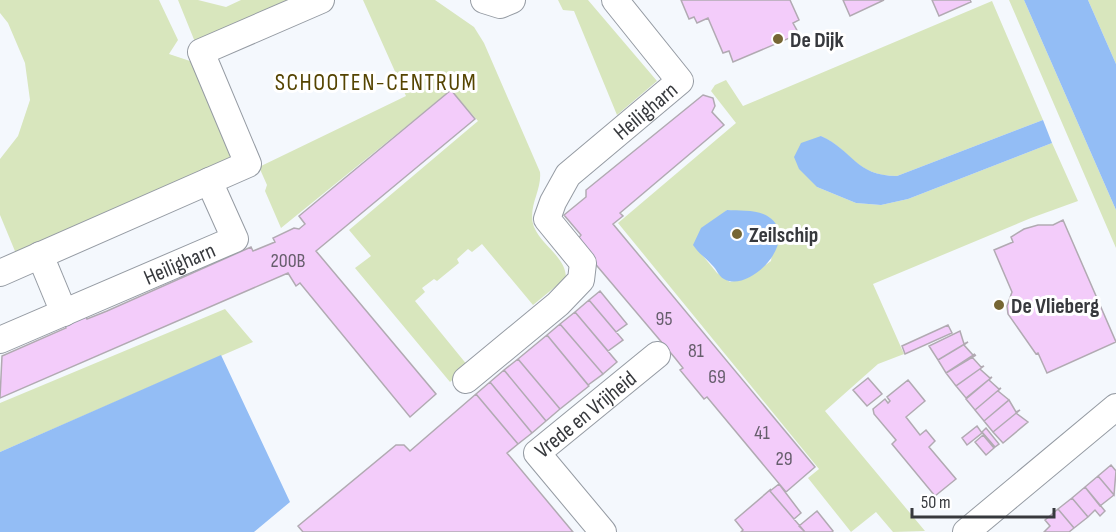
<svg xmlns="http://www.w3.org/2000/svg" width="1116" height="532" font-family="'Sofia Sans Condensed',sans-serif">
<rect width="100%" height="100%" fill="#f4f8fd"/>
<path fill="#d8e6bd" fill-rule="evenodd" d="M0,0H159L178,40L169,54L205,66L234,160L17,256L0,215V159L18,136L30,100L25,63L8,23L0,13Z
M178,0H198L226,7L241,0H295L195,42Z
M363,0H435L474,27L484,43L540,172C542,191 527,207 534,227C542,246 566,257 566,278L533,305L482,244L472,252L468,249L457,259L459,263L437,281L434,279L422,288L425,292L415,301L468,366L450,382L355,268L371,256L349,230L478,121L451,90L281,228L265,191L267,185L259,167L406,96Z
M558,0H588L657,81L617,115L574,11L563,10Z
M1009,0H1024L1116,210V248Z
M1088,0H1116V64Z
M992,1L1043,120L897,176C855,176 853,151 821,136L817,187L856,203L881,205L908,199L1052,143L1078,201L1031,218L873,284L904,354L878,364L825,411L925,531L893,532L876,512L851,532L808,478L819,469L618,223L736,123L711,91L715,85L726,80L743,106ZM727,210L769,217L776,225L771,261L749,277L730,282L717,273L694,245Z
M225,309L253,342L0,452V403Z"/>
<path fill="#93bdf5" d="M1024,0H1088L1116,64V210Z
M1043,120L1052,143L908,199L881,205L856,203L817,187L799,169L794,157L801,143L821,136C853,150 855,176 897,176Z
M727,210C740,211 757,209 769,217C801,239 750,294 724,279C718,276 717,269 712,265C705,257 699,254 693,245L701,228Z
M221,355L290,502L254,532H0V452Z"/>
<path fill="#f3ccfa" stroke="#b1aab2" stroke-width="1.5" d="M681,0H790L799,20L793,23L799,34L733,62L729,51L723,53L708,18L697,23L694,17L689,19Z
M843,0H884L850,16Z
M932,0H970L971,2L939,16Z
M451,90L475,119L316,251L436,394L410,417L300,283L296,286L288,273L0,398L2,356L66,328L63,322L85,313L87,319L107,311L251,247L253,251L275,242L273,238L294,228L299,229L305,224L299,216Z
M703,95L713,98L715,106L712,112L724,125L620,213L623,216L613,224L815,467L786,492L707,397L704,399L680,370L683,368L675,358L592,260L577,240L581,235L564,215L586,197V190Z
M1063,220L1116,342L1047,373L1038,353L1036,354L1008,314L1007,306L1012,292L994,250L1013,242L1011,237L1024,229L1038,225H1053Z
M600,291L627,324L616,332L589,300Z
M589,300L623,340L608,351L575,312Z
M575,312L617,362L603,374L560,324Z
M560,324L603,374L588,385L547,335Z
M948,325L952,333L905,354L902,346Z
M960,331L964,344L968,342L938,360L929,346Z
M547,335L589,386L560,409L518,359Z
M968,342L964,345L973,355L975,354L946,373L938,360Z
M976,355L972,357L981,367L984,366L956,386L946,373Z
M518,359L560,409L546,421L504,370Z
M984,366L980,369L990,378L992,377L966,398L956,386Z
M504,370L546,421L532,433L490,382Z
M992,377L989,380L999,389L1001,388L975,410L966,399Z
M868,378L882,394L867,406L853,390Z
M908,380L925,401L906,417L920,435L926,430L935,441L929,447L956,479L935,496L892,444L896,440L874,414L873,409L885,399L888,403L890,401L887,397Z
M490,382L532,433L518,444L476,394Z
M1001,388L998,391L1009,400L984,421L975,410Z
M476,394L518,444L507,453L573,532H303L298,526L396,445H404L410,451Z
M1009,400L1016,412L1020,410L993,432L984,421Z
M1020,410L1016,413L1028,422L1003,443L993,432Z
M977,426L982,433L967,445L962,438Z
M986,428L999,444L995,447L982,432Z
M983,435L994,448L986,455L975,442Z
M1111,465L1116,471L1114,495L1098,476Z
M1098,476L1114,495L1100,506L1085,487Z
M779,484L801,513L794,519L770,491Z
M1085,487L1105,511L1100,516L1095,510L1088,517L1072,498Z
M770,490V491L805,532H741L743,530L735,520Z
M1072,498L1088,517L1074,528L1058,509Z
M1058,509L1074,528L1069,532H1044L1050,526L1045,520Z
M817,511L833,531L832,532H805L799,526Z"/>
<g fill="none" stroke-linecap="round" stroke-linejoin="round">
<g stroke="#959ba3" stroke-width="28">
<g id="minor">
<path d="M484,0L500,5L512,0"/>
<path d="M40,255L64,313"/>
<path d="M0,273L248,164L201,52L321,0"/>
<path id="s1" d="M0,340L235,239L209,181"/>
<path id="s2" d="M466,380L558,304L581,280L583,263L547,219L553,202L568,175L680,81L615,0"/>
<path id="s3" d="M603,532L537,453L657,355"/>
<path d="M966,532L1116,407"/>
</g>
</g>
<use href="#minor" stroke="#fff" stroke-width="26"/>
</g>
<g fill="#766634" stroke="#fff" stroke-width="2">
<circle cx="778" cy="39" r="6"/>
<circle cx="737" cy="234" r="6"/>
<circle cx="999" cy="305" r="6"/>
</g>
<g text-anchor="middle" stroke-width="6" stroke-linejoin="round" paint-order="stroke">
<g font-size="20" fill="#665e6c">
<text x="288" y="267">200B</text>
<text x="664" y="325">95</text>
<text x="696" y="357">81</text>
<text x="717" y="383">69</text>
<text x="762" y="439">41</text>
<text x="784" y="465">29</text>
</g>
<g font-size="22" font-weight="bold" fill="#37393d" stroke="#fff" text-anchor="start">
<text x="790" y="47">De Dijk</text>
<text x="749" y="242">Zeilschip</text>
<text x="1011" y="313">De Vlieberg</text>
</g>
<g font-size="22" fill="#37393d" stroke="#fff">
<text dy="8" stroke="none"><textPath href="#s2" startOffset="376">Heiligharn</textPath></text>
<text dy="8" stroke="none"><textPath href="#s1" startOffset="195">Heiligharn</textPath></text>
<text dy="8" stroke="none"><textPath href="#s3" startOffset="165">Vrede en Vrijheid</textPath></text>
</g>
<g font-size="24" letter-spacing="1.5" fill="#554401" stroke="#fff">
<text x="376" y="90">SCHOOTEN-CENTRUM</text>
</g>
</g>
<path d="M912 508v9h142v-9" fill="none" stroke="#37393d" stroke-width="3"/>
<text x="921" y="508" font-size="18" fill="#37393d" stroke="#ffffff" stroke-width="4.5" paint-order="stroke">50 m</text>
</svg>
